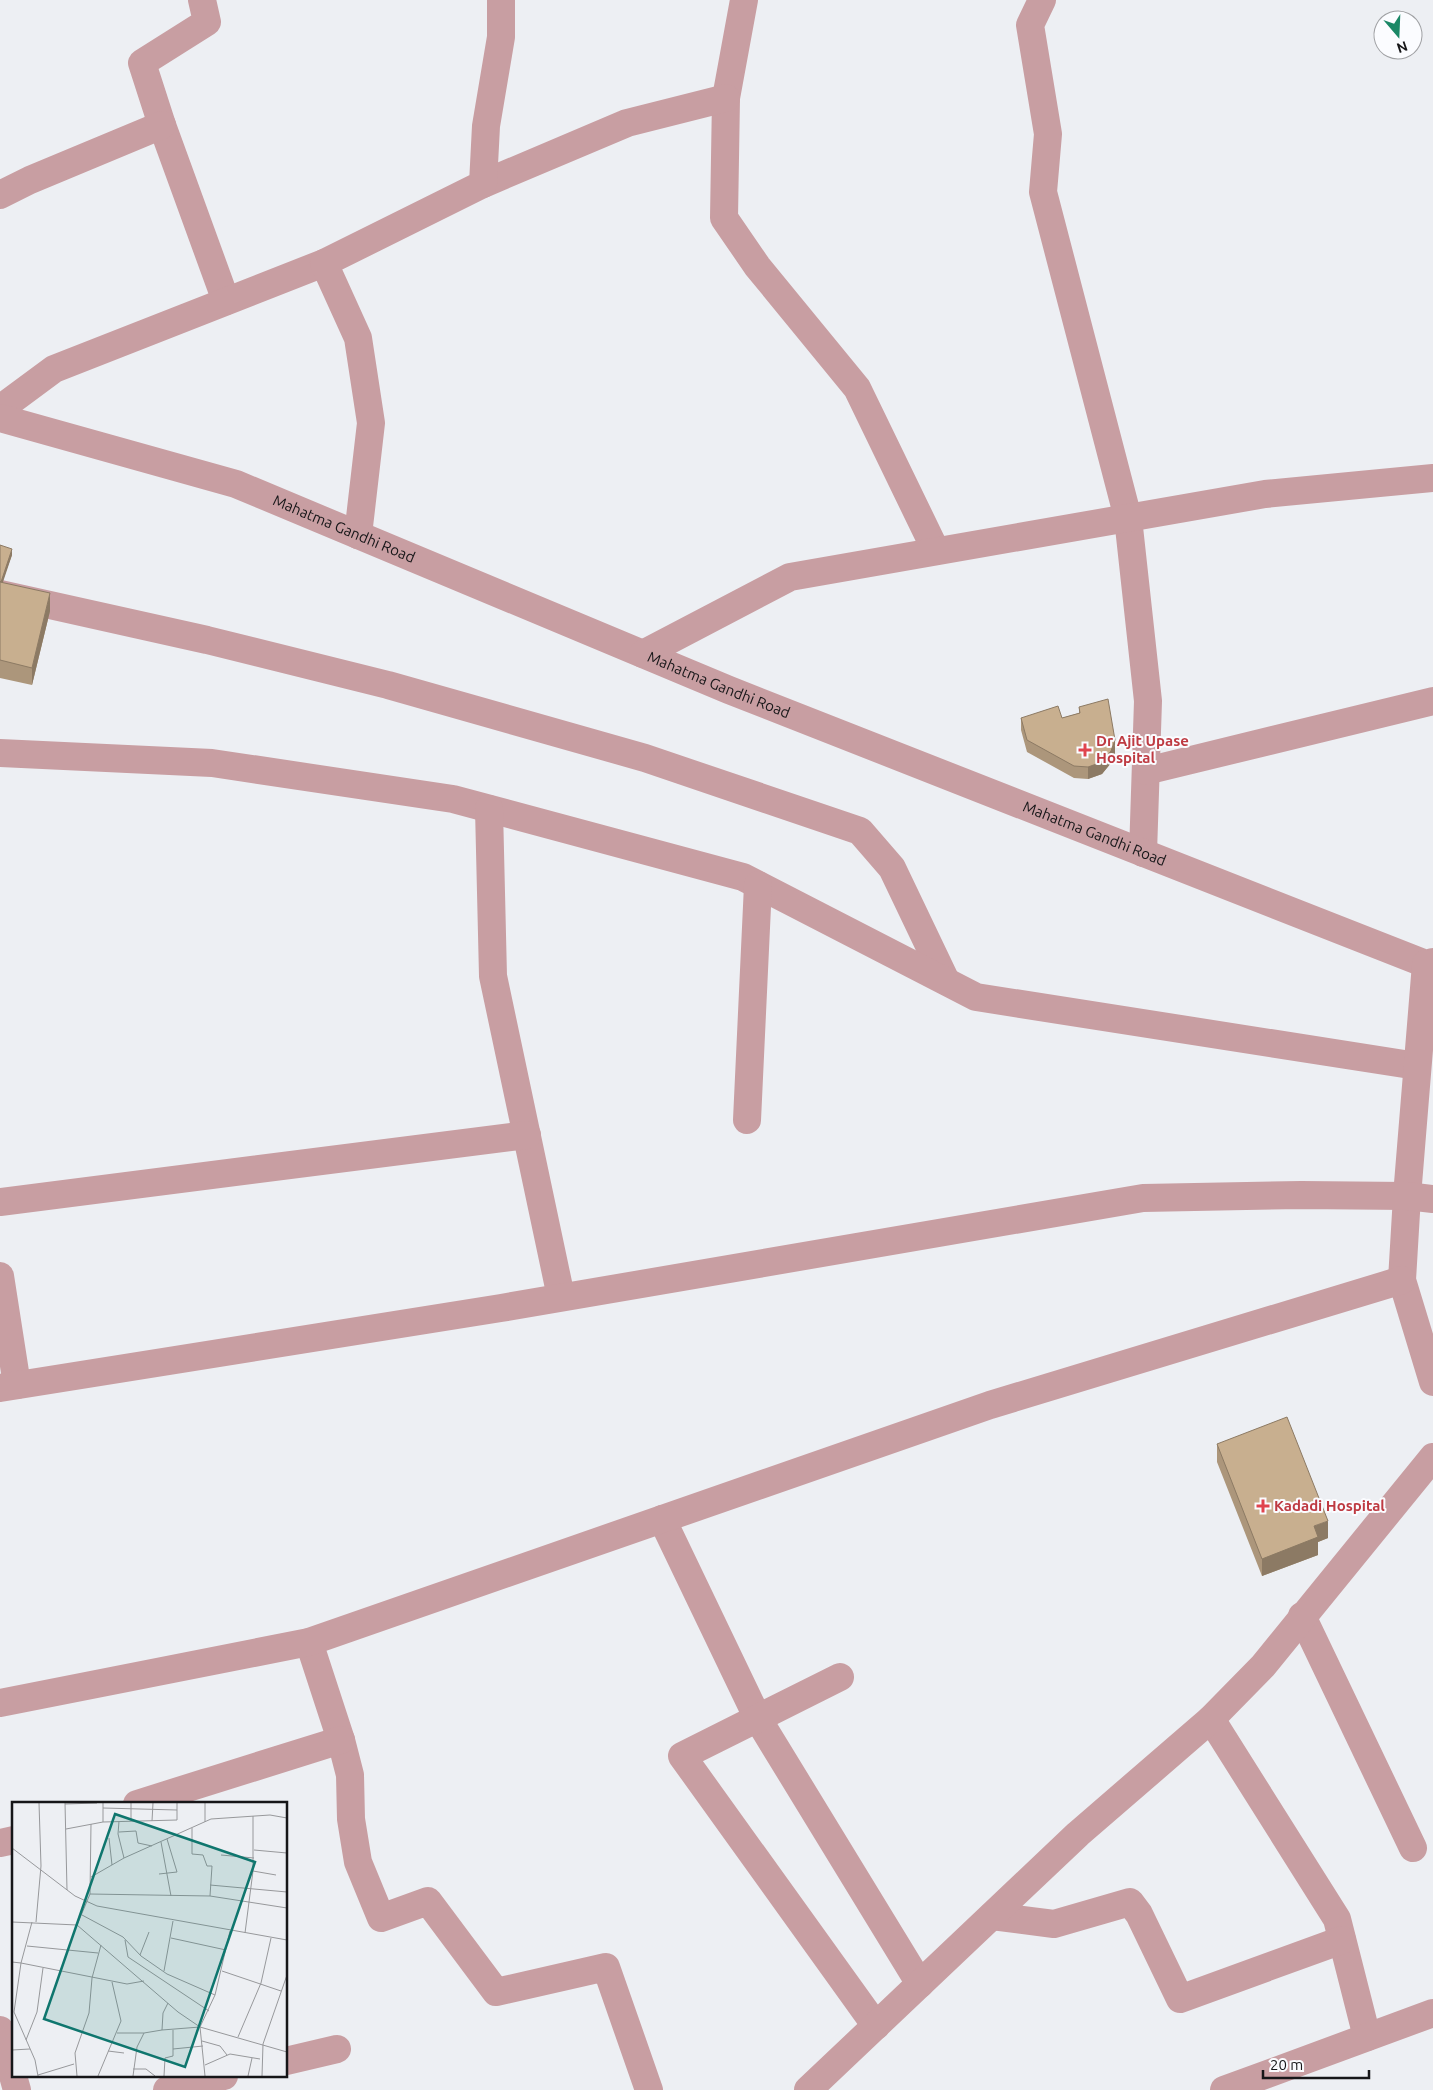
<svg xmlns="http://www.w3.org/2000/svg" width="1433" height="2090" font-family="Ubuntu,sans-serif">
<rect width="100%" height="100%" fill="#edeff3"/>
<g fill="none" stroke-linecap="round" stroke-linejoin="round">
<g stroke="#c89ea2" stroke-width="28">
<path d="M202,0L207,22L142,63L162,125L226,301"/>
<path d="M744,0L726,98L724,218L757,266L857,388L936,551"/>
<path d="M1042,0L1030,25L1048,134L1043,192L1128,518L1148,701L1143,853"/>
<path d="M483,184L627,123L726,98"/>
<path d="M0,195L30,180L162,125"/>
<path d="M0,409L54,369L324,263"/>
<path id="s1" d="M0,418L236,484L729,690L1426,964L1433,962"/>
<path d="M358,535L371,423L358,338L324,263L483,184L486,126L501,37V0"/>
<path d="M0,594L207,640L388,685L645,758L860,831L892,868L946,981"/>
<path d="M643,654L790,577L1265,494L1433,478"/>
<path d="M0,753L212,763L453,799L743,877L976,997L1417,1066"/>
<path d="M1146,771L1433,701"/>
<path d="M489,809L493,976L561,1297"/>
<path d="M1426,964L1407,1196L1402,1280L1433,1382"/>
<path d="M747,1120L758,885"/>
<path d="M0,1202L527,1135"/>
<path d="M0,1276L17,1385"/>
<path d="M0,1388L501,1308L1143,1198L1301,1195L1407,1196L1433,1199"/>
<path d="M662,1519L758,1719L920,1984"/>
<path d="M1302,1616L1413,1848"/>
<path d="M309,1642L341,1740L350,1775L351,1819L358,1862L381,1918L428,1901L496,1992L606,1967L649,2090"/>
<path d="M840,1677L682,1756L876,2026"/>
<path d="M0,1703L309,1642L990,1405L1402,1280"/>
<path d="M1211,1719L1337,1919L1367,2037"/>
<path d="M137,1804L341,1740"/>
<path d="M0,1843L14,1840"/>
<path d="M992,1916L1054,1924L1130,1902L1139,1914L1180,1999L1342,1940"/>
<path d="M0,2030L17,2090"/>
<path d="M286,2061L337,2049"/>
<path d="M167,2090L224,2076"/>
<path d="M808,2090L1078,1834L1211,1719L1263,1666L1433,1457"/>
<path d="M1224,2090L1433,2013"/>
</g>
</g>
<path fill="#ac967b" d="M0,545L12,555L2,582L50,611L32,685L0,678Z
M1079,707L1115,753L1111,763L1102,774L1088,779L1074,778L1027,752L1021,730V718H1062L1079,713Z
M1217,1444L1328,1538L1318,1542V1555L1262,1576L1217,1462Z"/>
<path fill="#8c7a64" d="M12,549V555L1,588V582Z
M50,593V611L32,685V668Z
M1115,740V753L1111,763L1102,774L1088,779V767Z
M1328,1521V1538L1318,1542V1555L1262,1576V1559L1314,1526Z"/>
<path fill="#c8af8f" stroke="#8c7a64" d="M0,545L12,549L1,582L0,581Z
M0,582L50,593L32,668L0,660Z
M1108,699L1115,740L1111,751L1102,762L1088,767L1074,766L1027,740L1021,718L1058,706L1062,718L1080,713L1079,707Z
M1287,1417L1328,1521L1314,1526L1318,1537L1262,1559L1217,1444Z"/>
<g fill="#e0444e" stroke="#fbfcff" stroke-width="2">
<path d="M1082.5 742.5h5v5h5v5h-5v5h-5v-5h-5v-5h5z"/>
<path d="M1260.5 1498.5h5v5h5v5h-5v5h-5v-5h-5v-5h5z"/>
</g>
<g text-anchor="middle" stroke-width="4" stroke-linejoin="round" paint-order="stroke">
<g font-size="15" fill="#161618" stroke="#fbfcff">
<text dy="5" stroke="none"><textPath href="#s1" startOffset="362">Mahatma Gandhi Road</textPath></text>
<text dy="5" stroke="none"><textPath href="#s1" startOffset="768">Mahatma Gandhi Road</textPath></text>
<text dy="5" stroke="none"><textPath href="#s1" startOffset="1172">Mahatma Gandhi Road</textPath></text>
</g>
<g font-size="15" font-weight="bold" fill="#be3a42" stroke="#fbfcff" text-anchor="start">
<text x="1096" y="746">Dr Ajit Upase<tspan x="1096" dy="17">Hospital</tspan></text>
<text x="1274" y="1511">Kadadi Hospital</text>
</g>
</g>
<g transform="translate(12 1802)">
<rect width="275" height="275" fill="#edeff3"/>
<path fill="none" stroke="#97989b" stroke-width="1" d="M53,1L55,88M119,1V19M193,1V20M53,2L85,1M91,6L165,8M107,19L106,32L112,56M140,19L141,1M91,20V1M180,26V52L191,53L195,64H200L198,94M54,27L91,20L165,18V1M107,30L124,29L126,41L140,44M97,36L100,63M149,40L159,94M0,46L63,94L85,104L275,138M242,48L275,51M209,53L242,56M241,69L264,73M147,72L165,70L155,37M79,75L112,56L199,17L258,13L275,16M198,83L275,90M78,92L198,94L275,106M70,113L111,135L129,154L155,172L203,193M0,120L65,123L166,210L188,225M24,120L29,64L27,1M65,123L78,92L79,22M233,131L241,69V14M159,136L214,148M113,138L116,155L197,209M15,144L86,151M128,153L137,130M0,160L9,161L20,120M152,169L161,119M210,169L269,189M150,228L188,225L275,250M105,231H132M226,235L249,181L259,136M14,238L25,210L31,166M190,239L208,244L215,253M161,247L191,244M0,248L18,247M96,249L112,251M193,263L218,252L248,257M121,267H134L143,274M26,273L62,262M26,274L23,258L2,210L9,161L115,182L132,179M65,274L63,251L77,211L80,176L89,143M86,274L109,219L100,180M121,274L125,245L132,231L150,228L151,211L156,201M152,274L153,256L161,254V228M193,274L188,225L203,193L218,129M236,274L240,256M250,274L251,242L275,173"/>
<path fill="#0f766e" fill-opacity="0.15" stroke="#0f766e" stroke-width="2.5" d="M103,12L243,60L173,265L32,217Z"/>
<rect width="275" height="275" fill="none" stroke="#161618" stroke-width="2.5"/>
</g>
<g transform="translate(1398 35) rotate(161)"><circle r="24" fill="#fbfcff" stroke="#9fa0a3"/>
<path d="M0-4L9 19L0 12L-9 19Z" fill="#1a8766"/>
<text y="-8" font-size="14" font-weight="bold" text-anchor="middle" fill="#161618">N</text>
</g>
<path d="M1263 2070v8h106v-8" fill="none" stroke="#161618" stroke-width="2.5"/>
<text x="1270" y="2070" font-size="15" fill="#161618" stroke="#fbfcff" stroke-width="4" paint-order="stroke">20 m</text>
</svg>
